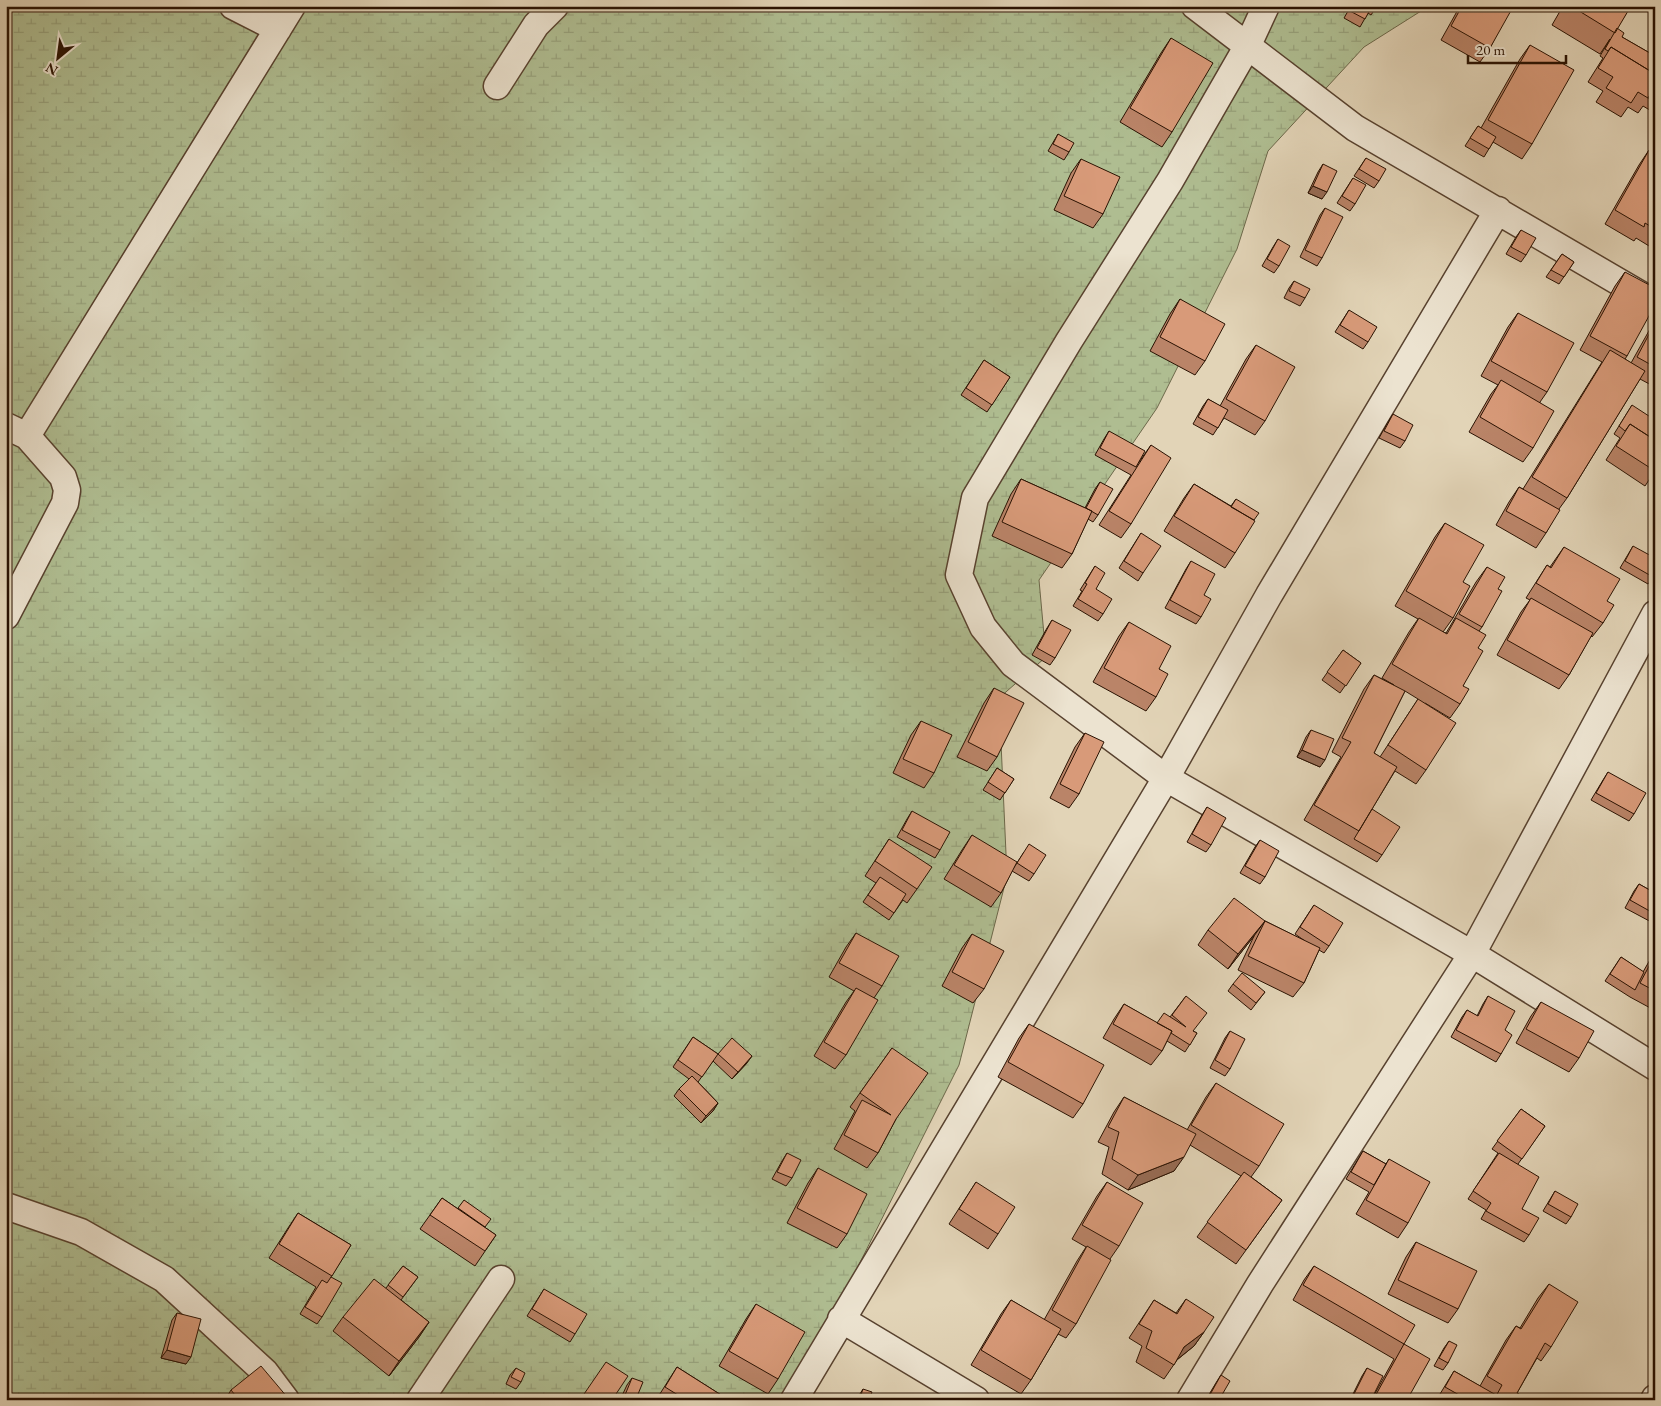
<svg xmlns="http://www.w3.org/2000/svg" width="1661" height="1406" font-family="'EB Garamond',serif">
<defs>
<pattern id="wetland-marsh" width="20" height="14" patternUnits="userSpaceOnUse" patternTransform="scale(1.25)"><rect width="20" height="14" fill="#afbd91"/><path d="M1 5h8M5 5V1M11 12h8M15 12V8" fill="none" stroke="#97a17b"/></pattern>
</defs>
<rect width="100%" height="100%" fill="#e2d4b7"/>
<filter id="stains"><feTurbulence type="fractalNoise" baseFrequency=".004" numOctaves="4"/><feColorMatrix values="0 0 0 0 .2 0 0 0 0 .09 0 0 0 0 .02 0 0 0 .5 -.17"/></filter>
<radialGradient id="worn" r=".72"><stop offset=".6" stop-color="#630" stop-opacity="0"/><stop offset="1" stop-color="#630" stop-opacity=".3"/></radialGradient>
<path fill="url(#wetland-marsh)" stroke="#6c684a" d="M6,6H1429L1364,47L1268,151L1237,249L1157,408L1039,580L1046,657L999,698L1007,876L959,1065L791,1400H363L359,1393L262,1400H6Z"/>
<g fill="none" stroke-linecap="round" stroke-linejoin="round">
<g stroke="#58422f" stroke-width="29">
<path id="street" d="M233,6L278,29
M1195,6L1355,128L1655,303
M1266,6L1247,47L1170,181L1069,341L975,498L959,575L983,627L1013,664L1166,778L1472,954L1655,1067
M497,86L536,25L555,6
M6,426L27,436L63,477L67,490L65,503L6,616
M27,436L292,6
M6,1206L81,1232L164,1279L265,1372L286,1400
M841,1319L976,1400
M420,1400L501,1279
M794,1400L1166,778L1269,595L1498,210
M1190,1400L1260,1284L1472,954L1655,614
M1654,1400L1655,1398"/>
</g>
<use href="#street" stroke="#ece3d0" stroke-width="26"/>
</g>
<path fill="#ba8468" stroke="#2a1202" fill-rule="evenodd" d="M1351,6H1377L1371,15L1368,13L1360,27L1344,18Z
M1460,6H1511L1490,48L1480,62L1441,40Z
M1563,6H1631L1617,28L1622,37L1655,56V110L1653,112L1643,106L1638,113L1628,107L1621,117L1596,102L1603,91L1588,82L1603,58L1600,56L1610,39L1600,54L1552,25Z
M1171,38L1172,132L1162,147L1120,122L1161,53Z
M1530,45L1532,144L1522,159L1493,142L1484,157L1465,146L1478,126L1481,128L1520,59Z
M1058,134L1069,152L1064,160L1048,151Z
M1649,150L1655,154L1654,249L1636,238L1634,241L1605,224L1639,165Z
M1366,158L1379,181L1374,188L1354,176Z
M1081,159L1103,214L1093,228L1054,210L1071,173Z
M1323,164L1322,199L1308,193L1318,172Z
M1353,178L1355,204L1350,211L1337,203Z
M1325,208L1322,258L1317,266L1300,257L1320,215Z
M1521,230L1526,255L1521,262L1506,254L1516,237Z
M1278,239L1279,266L1274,273L1262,266L1273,247Z
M1562,254L1574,262L1559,284L1546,277Z
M1625,272L1627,356L1625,359L1631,363L1655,320V387L1640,379L1567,498L1559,509L1546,533L1536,548L1496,525L1509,502L1519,487L1523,489L1602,362L1580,350L1615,286Z
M1294,281L1305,298L1300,306L1284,298L1289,288Z
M1180,299L1205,361L1195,375L1150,351L1170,314Z
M1349,310L1368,342L1363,349L1335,332Z
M1518,313L1547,392L1540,402L1533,448L1523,462L1469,432L1491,394L1498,385L1481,376L1508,327Z
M1256,345L1265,421L1255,435L1224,418L1213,435L1193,424L1203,406L1208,399L1220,406L1246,359Z
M984,360L1010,377L987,412L961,395Z
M1632,405L1655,471L1645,486L1606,460L1620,438L1614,434Z
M1393,414L1405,441L1400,448L1379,438L1388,422Z
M1109,431L1139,462L1151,445L1131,524L1121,538L1099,525L1131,475L1095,455L1104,439Z
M1021,479L1085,508L1095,489L1100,482L1098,515L1093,522L1088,519L1072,554L1062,568L992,536L1011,494Z
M1194,484L1231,506L1236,499L1235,553L1225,568L1164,531L1184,498Z
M1445,523L1463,582L1453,618L1443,632L1446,633L1452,623L1476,582L1487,567L1498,589L1482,627L1479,631L1478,648L1463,686L1460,704L1450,718L1425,703L1426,770L1416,784L1395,771L1372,809L1382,855L1377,862L1304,820L1341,757L1332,752L1364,689L1374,675L1394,685L1382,678L1409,632L1418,619L1395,606L1435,537ZM1405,691L1418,699L1380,757L1374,753Z
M1141,533L1143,573L1138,581L1119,568Z
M1633,546L1655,575L1648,584L1620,568Z
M1564,547L1607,601L1603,623L1592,637L1591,636L1569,675L1559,689L1497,655L1521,612L1530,600L1526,598L1547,565L1550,567Z
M1191,561L1204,595L1201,617L1196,624L1165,608L1186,569Z
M1095,566L1096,589L1103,614L1098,621L1073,606L1082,591L1080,590Z
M1052,620L1055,658L1050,665L1032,655L1047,628Z
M1129,622L1159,669L1156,697L1146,711L1093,682L1119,636Z
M1343,650L1361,663L1340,693L1322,680Z
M994,688L997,757L987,771L957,757L984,703Z
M921,721L934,773L924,788L893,773L911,735Z
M1311,730L1320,767L1297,757L1306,737Z
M1085,733L1079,794L1069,808L1050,798L1075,747Z
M997,768L1014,779L1000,800L983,790Z
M1608,772L1634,814L1629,821L1591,800L1603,780Z
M1207,807L1211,845L1206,852L1187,842L1202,815Z
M912,811L940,850L935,858L897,837L907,819Z
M972,835L1013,869L1024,852L1034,874L1029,881L1012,871L1001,893L991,907L944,879L962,850Z
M889,839L917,889L907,903L903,900L889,920L863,902L876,883L865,876Z
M1260,840L1265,877L1260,884L1240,873L1255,847Z
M1639,884L1655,893V924L1625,908L1634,891Z
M1314,905L1329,946L1324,953L1319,950L1304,983L1293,997L1238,970L1254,936L1228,969L1198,945L1208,930L1265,921L1305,941L1295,934Z
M856,933L882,986L874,998L846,1055L835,1069L814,1056L846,1002L854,991L829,977L846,947Z
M972,934L984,989L973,1003L942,986L962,948Z
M1655,951V1009L1654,1010L1630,997L1605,981L1621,957L1643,972Z
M1233,984L1265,992L1251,1010L1228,991Z
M1186,996L1193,1031L1197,1033L1185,1052L1167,1041L1162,1051L1151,1065L1103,1038L1114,1019L1124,1004L1157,1023L1170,1017Z
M1488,996L1505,1030L1501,1054L1496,1062L1451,1037L1462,1017L1467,1010L1477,1016L1483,1004Z
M1541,1002L1579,1058L1569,1072L1516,1043L1531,1016Z
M1029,1024L1083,1104L1073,1118L998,1077L1019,1038Z
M1230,1031V1069L1225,1076L1210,1068L1225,1038Z
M693,1037L718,1054L747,1063L732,1079L713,1061L698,1082L718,1103L713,1111L701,1123L674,1096L679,1089L689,1079L673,1067Z
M892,1048L896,1119L878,1153L867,1168L834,1149L855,1111L850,1107Z
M1216,1083L1259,1166L1251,1177L1282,1200L1236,1264L1197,1237L1241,1176L1190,1145L1174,1171L1128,1190L1102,1174L1109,1147L1098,1142L1114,1112L1124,1097L1187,1130L1206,1097Z
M1521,1109L1545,1126L1518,1164L1522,1209L1529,1235L1524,1242L1481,1219L1486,1210L1468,1199L1498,1153L1492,1149Z
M1363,1151L1386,1164L1389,1159L1408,1223L1398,1238L1356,1214L1369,1192L1346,1179Z
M787,1153L792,1178L786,1186L772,1179L782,1161Z
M818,1168L847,1234L837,1248L787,1223L808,1183Z
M976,1182L998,1234L988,1249L949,1224Z
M1107,1182L1119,1246L1110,1259L1076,1324L1066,1338L1058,1334L1031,1380L1021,1394L971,1365L1001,1314L1011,1300L1044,1320L1077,1261L1086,1247L1072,1239L1097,1196Z
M1555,1191L1571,1217L1566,1224L1543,1211Z
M442,1198L496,1235L475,1266L420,1229Z
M298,1213L351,1245L331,1277L322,1317L317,1324L300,1314L316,1287L269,1258L288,1228Z
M1416,1242L1458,1309L1448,1323L1388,1294L1406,1257Z
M403,1266L418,1277L401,1300L429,1322L419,1337L389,1376L333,1331L343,1317L386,1288Z
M1314,1266L1404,1344L1407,1400H1350L1362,1376L1367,1368L1373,1397L1394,1359L1293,1300L1304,1280Z
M1549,1284L1551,1347L1541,1361L1537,1358L1517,1393L1529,1400H1450L1440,1394L1454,1371L1480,1386L1506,1340L1516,1326L1520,1328L1538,1298Z
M544,1289L575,1334L570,1342L527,1316Z
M1186,1299L1204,1332L1194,1346L1177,1360L1164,1379L1136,1362L1142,1346L1129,1338L1154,1300L1176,1313Z
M756,1304L778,1379L768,1394L719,1366L746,1319Z
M177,1313L186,1364L161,1358L172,1320Z
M1449,1341L1448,1363L1443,1370L1434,1366L1444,1348Z
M677,1367L729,1400H656Z
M516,1368L521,1382L516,1389L506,1384L510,1375Z
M1221,1375L1219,1400H1206L1216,1383Z
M632,1378L635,1400H620L627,1385Z
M863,1389L869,1400H857L858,1397Z
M231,1390L287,1400H225Z"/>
<path fill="#976c55" stroke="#2a1202" d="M1313,186L1327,192L1322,199L1308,193Z
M1302,750L1325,760L1320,767L1297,757Z
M1265,921L1254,936L1228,969L1238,954Z
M752,1056L747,1063L732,1079L738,1072Z
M718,1103L713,1111L701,1123L706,1116Z
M1184,1157L1174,1171L1128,1190L1138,1175Z
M429,1322L419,1337L389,1376L399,1361Z
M1204,1332L1194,1346L1174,1362L1184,1347Z
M167,1350L191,1357L186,1364L161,1358Z
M625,1395L636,1399L635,1400H621Z"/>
<path fill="#d89a79" stroke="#2a1202" d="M1352,6H1372L1365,19L1350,11Z
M1462,6H1511L1513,7L1490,48L1451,26Z
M1571,6H1631L1615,33Z
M1617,28L1624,33L1622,37L1655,56V74L1611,47L1608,51L1605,49Z
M1171,38L1213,63L1172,132L1130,108Z
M1530,45L1574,70L1532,144L1488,120Z
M1611,47L1655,74V87L1648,98L1638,92L1631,103L1606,88L1613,77L1598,68Z
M1655,87V102L1648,98Z
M1478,126L1496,137L1489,149L1470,138Z
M1058,134L1074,143L1069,152L1053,144Z
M1649,150L1655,154V229L1645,223L1644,227L1615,210Z
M1366,158L1386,169L1379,181L1359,169Z
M1081,159L1120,177L1103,214L1064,196Z
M1323,164L1337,171L1327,192L1313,186Z
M1353,178L1366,185L1355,204L1342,196Z
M1325,208L1343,217L1322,258L1305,250Z
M1521,230L1536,238L1526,255L1511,247Z
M1278,239L1290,246L1279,266L1267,259Z
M1562,254L1574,262L1564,277L1551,270Z
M1625,272L1655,288V305L1627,356L1590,336Z
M1294,281L1310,289L1305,298L1289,291Z
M1180,299L1225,324L1205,361L1160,337Z
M1349,310L1377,327L1368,342L1340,325Z
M1518,313L1574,343L1547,392L1491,361Z
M1655,323V367L1637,357Z
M1256,345L1295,367L1265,421L1226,399Z
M1610,350L1645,371L1567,498L1532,477Z
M984,360L1010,377L992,405L966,388Z
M1501,380L1554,411L1533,448L1480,417Z
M1208,399L1228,410L1218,428L1198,417Z
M1632,405L1655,420V437L1653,439L1630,424L1625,431L1619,426Z
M1393,414L1413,425L1405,441L1384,431Z
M1630,424L1655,440V471L1616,446Z
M1109,431L1145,451L1136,467L1100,448Z
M1151,445L1171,458L1131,524L1109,511Z
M1021,479L1092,511L1072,554L1002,522Z
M1100,482L1113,489L1098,515L1086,508Z
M1194,484L1255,521L1235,553L1174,516Z
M1519,487L1560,510L1546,533L1506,511Z
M1236,499L1259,513L1254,520L1231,507Z
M1445,523L1484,545L1463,582L1470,586L1453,618L1406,591Z
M1141,533L1161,546L1143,573L1124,561Z
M1633,546L1655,558V575L1653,577L1625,561Z
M1564,547L1620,579L1607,601L1614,605L1603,623L1536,583L1547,565L1551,568Z
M1191,561L1215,574L1204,595L1211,599L1201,617L1170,600Z
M1095,566L1105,573L1096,589L1112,599L1103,614L1078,599L1087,584L1085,583Z
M1487,567L1505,577L1498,589L1502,591L1482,627L1459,614Z
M1531,598L1593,633L1569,675L1507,640Z
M1419,618L1447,634L1456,618L1486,635L1478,648L1483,651L1463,686L1469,689L1460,704L1392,664Z
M1052,620L1071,630L1055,658L1037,648Z
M1129,622L1171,646L1159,669L1168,674L1156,697L1104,668Z
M1343,650L1361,663L1346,686L1327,672Z
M1374,675L1405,691L1374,753L1397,767L1359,831L1314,805L1351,742L1342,738Z
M994,688L1024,703L997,757L968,742Z
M1418,699L1456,723L1426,770L1388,745Z
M921,721L952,735L934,773L903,759Z
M1311,730L1334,739L1325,760L1302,750Z
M1085,733L1104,742L1079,794L1060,784Z
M997,768L1014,779L1005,793L988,782Z
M1608,772L1646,793L1634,814L1596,793Z
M1207,807L1226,818L1211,845L1192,834Z
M1372,809L1400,827L1382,855L1354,839Z
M912,811L950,832L940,850L902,830Z
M972,835L1017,862L1001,893L954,865Z
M889,839L932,867L917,889L875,861Z
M1260,840L1279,851L1265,877L1245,866Z
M1029,844L1046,855L1034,874L1017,863Z
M880,877L906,894L894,913L868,895Z
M1639,884L1655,893V914L1630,900Z
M1234,898L1265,921L1320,948L1304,983L1248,956L1265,921L1238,954L1208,930Z
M1314,905L1343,923L1329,946L1300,927Z
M856,933L899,956L882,986L839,963Z
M972,934L1004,951L984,989L952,972Z
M1655,955V991L1640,983Z
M1621,957L1644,972L1635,990L1610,974Z
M1242,973L1265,992L1256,1003L1233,984Z
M856,988L878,1000L846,1055L824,1042Z
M1186,996L1207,1013L1193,1031L1197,1033L1190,1045L1171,1033L1172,1031L1157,1023L1164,1013L1186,1027L1172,1015Z
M1488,996L1515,1011L1505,1030L1512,1035L1501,1054L1456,1030L1467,1010L1478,1016Z
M1541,1002L1594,1031L1579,1058L1526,1029Z
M1124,1004L1172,1031L1162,1051L1113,1024Z
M1029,1024L1104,1065L1083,1104L1008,1062Z
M1230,1031L1245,1039L1230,1069L1215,1060Z
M693,1037L718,1054L702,1077L678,1060Z
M732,1038L752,1056L738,1072L718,1054Z
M892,1048L928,1073L896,1119L878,1153L844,1135L862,1100L891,1115L860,1093Z
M692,1076L718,1103L706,1116L679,1089Z
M1216,1083L1284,1124L1259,1166L1191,1125Z
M1124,1097L1196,1134L1184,1157L1138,1175L1112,1159L1119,1132L1108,1127Z
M1521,1109L1545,1126L1522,1159L1497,1141Z
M1363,1151L1386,1164L1374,1185L1351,1172Z
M787,1153L801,1160L792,1178L777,1172Z
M1499,1153L1539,1177L1522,1209L1539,1218L1529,1235L1486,1211L1491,1203L1473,1191Z
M1389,1159L1430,1182L1408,1223L1366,1200Z
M818,1168L867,1194L847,1234L797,1208Z
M1244,1172L1282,1200L1246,1250L1207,1222Z
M976,1182L1015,1207L998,1234L959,1209Z
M1107,1182L1143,1203L1119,1246L1082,1225Z
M1555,1191L1578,1204L1571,1217L1548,1204Z
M442,1198L496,1235L485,1251L430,1215Z
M464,1200L491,1219L485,1227L458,1208Z
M298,1213L351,1245L332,1276L279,1244Z
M1416,1242L1477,1271L1458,1309L1398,1280Z
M1087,1246L1111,1260L1076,1324L1052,1310Z
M403,1266L418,1277L403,1297L388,1285Z
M1314,1266L1415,1325L1404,1344L1303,1285Z
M331,1277L342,1283L322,1317L305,1307L322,1280L327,1283Z
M374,1279L429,1322L399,1361L343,1317Z
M1549,1284L1578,1302L1551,1347L1545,1343L1517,1393L1529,1400H1494L1502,1385L1487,1376L1516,1326L1521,1329Z
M544,1289L587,1314L575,1334L532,1309Z
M1186,1299L1214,1317L1204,1332L1184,1347L1174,1365L1146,1348L1152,1331L1139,1324L1154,1300L1177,1314Z
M1011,1300L1061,1329L1031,1380L981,1350Z
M756,1304L805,1332L778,1379L729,1351Z
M177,1313L201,1319L191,1357L167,1350Z
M1449,1341L1457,1345L1448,1363L1439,1358Z
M1404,1344L1430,1359L1407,1400H1373Z
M606,1362L628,1376L612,1400H586L582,1397Z
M261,1366L288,1398L286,1400H239L231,1390Z
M677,1367L729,1400H686L665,1387Z
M516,1368L525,1373L521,1382L511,1377Z
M1367,1368L1383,1376L1371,1400H1351Z
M1454,1371L1496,1395L1493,1400H1468L1445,1387Z
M1221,1375L1230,1381L1219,1400H1207Z
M632,1378L643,1382L636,1399L625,1395Z
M863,1389L872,1392L869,1400H859Z"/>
<rect width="1661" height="1406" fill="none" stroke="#e2d4b7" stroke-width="25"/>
<rect x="8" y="8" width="1646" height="1391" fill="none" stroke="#2a1202" stroke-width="2.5"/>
<rect x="12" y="12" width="1636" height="1381" fill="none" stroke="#2a1202"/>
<g transform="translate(58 58) rotate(209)" stroke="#ece3d0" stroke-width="4" paint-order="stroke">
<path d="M0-4L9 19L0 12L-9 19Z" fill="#2a1202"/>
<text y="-8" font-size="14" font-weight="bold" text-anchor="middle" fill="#2a1202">N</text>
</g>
<path d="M1468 55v8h98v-8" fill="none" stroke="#2a1202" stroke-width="2.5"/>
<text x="1476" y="55" font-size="15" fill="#2a1202" stroke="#ece3d0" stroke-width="4" paint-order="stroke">20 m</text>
<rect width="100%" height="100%" filter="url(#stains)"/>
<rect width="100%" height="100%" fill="url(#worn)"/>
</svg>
